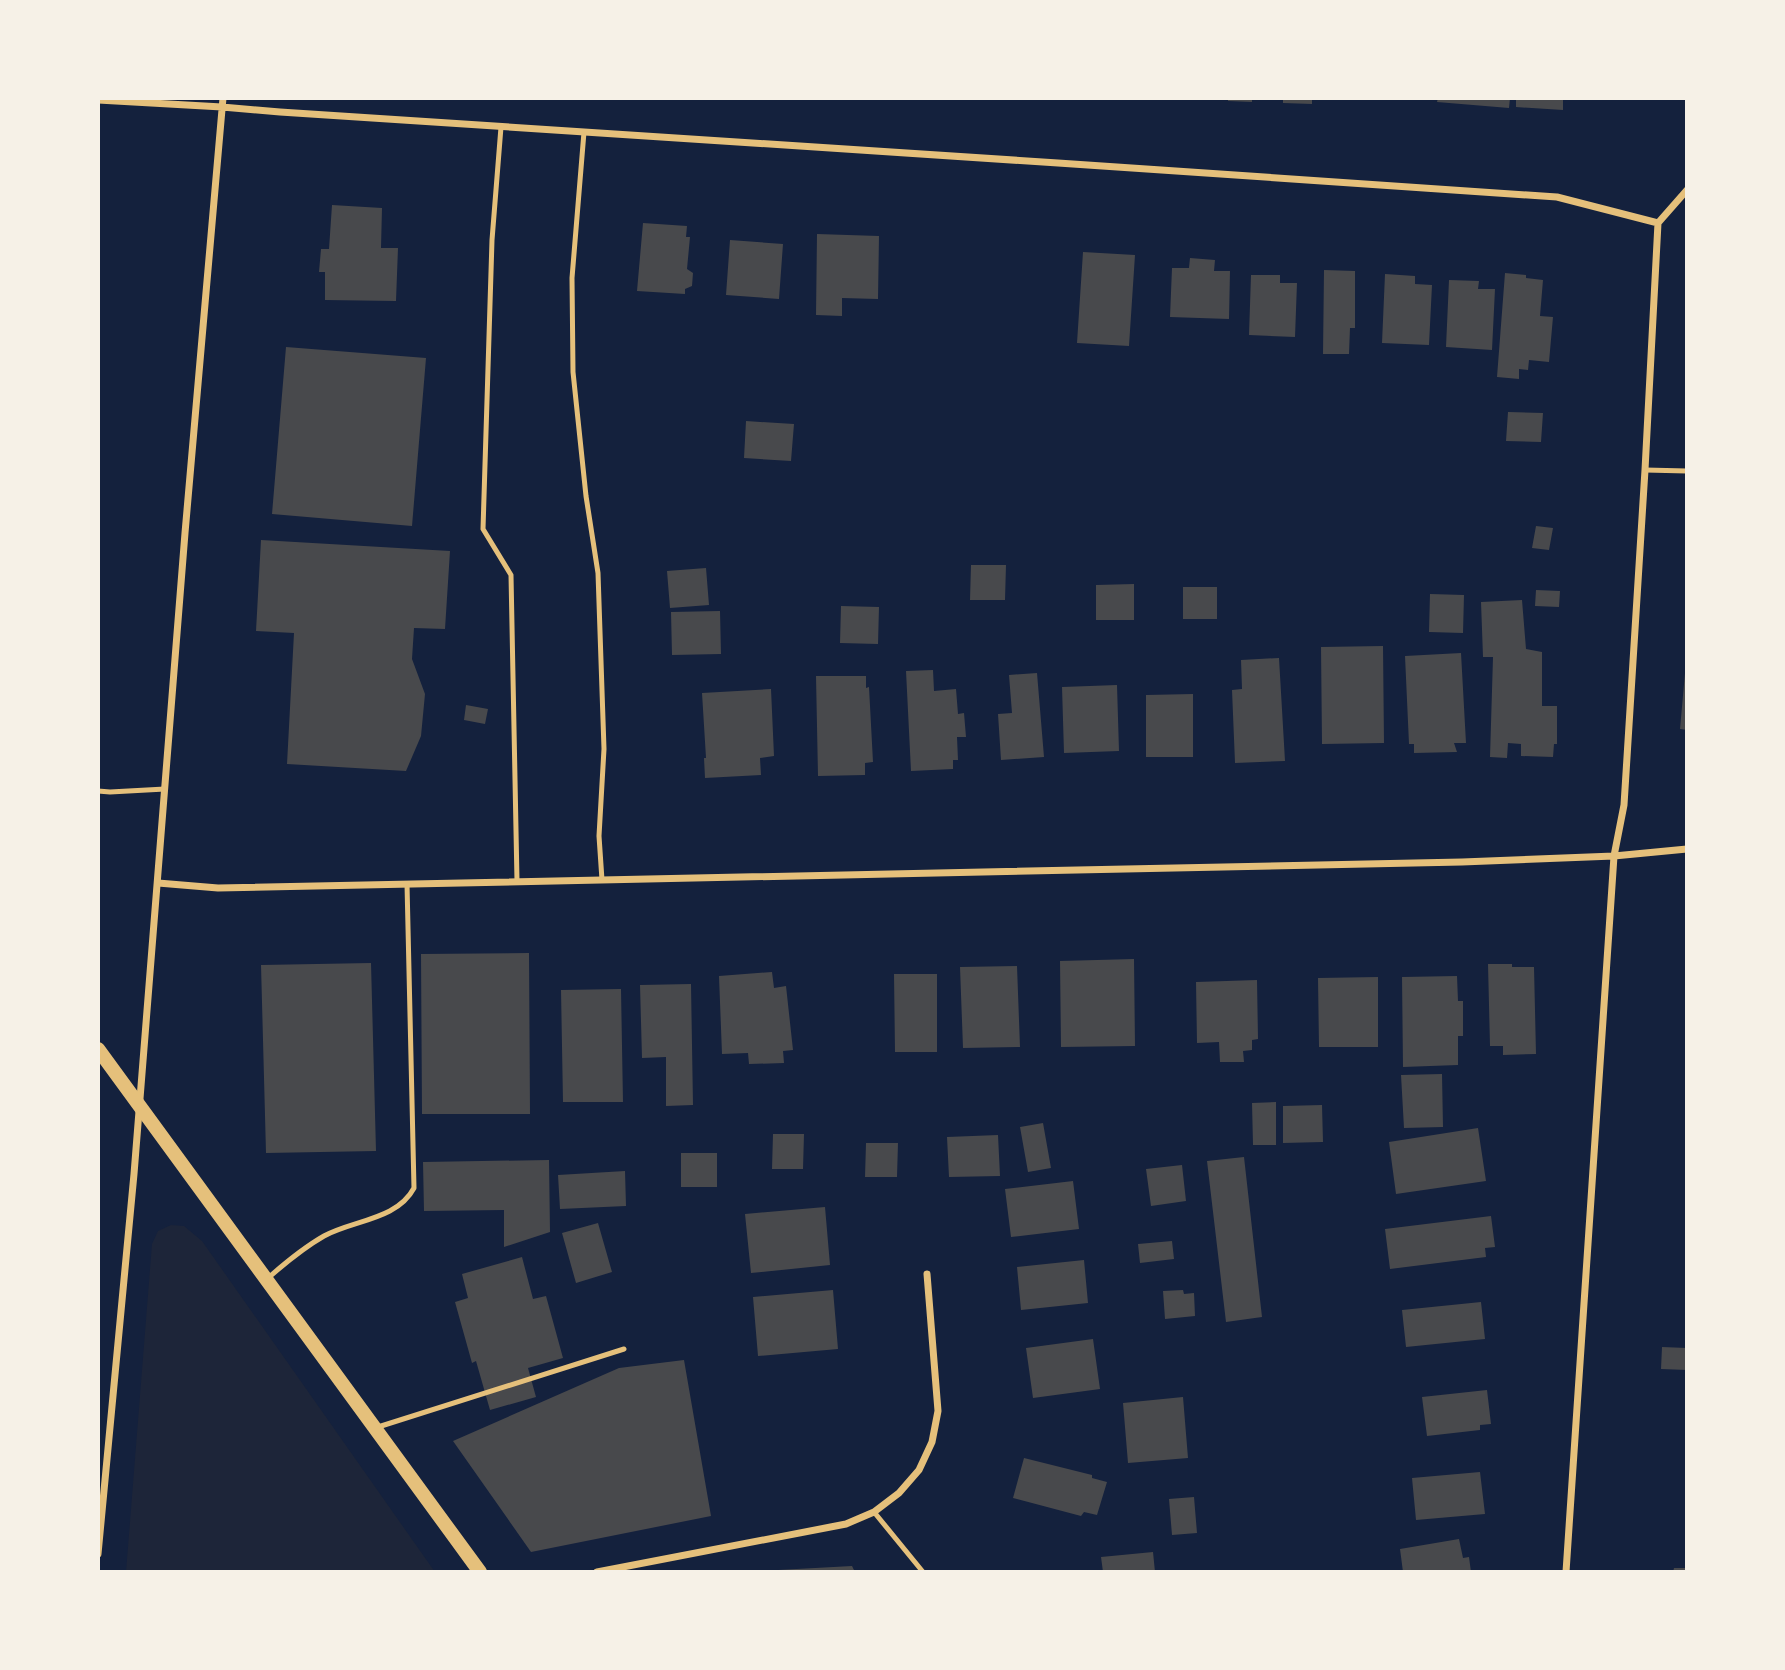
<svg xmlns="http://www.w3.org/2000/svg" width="1785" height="1670" font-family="Lato,sans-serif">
<rect width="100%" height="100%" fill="#14213d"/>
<path fill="#1d2539" d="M171,1225L184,1226L202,1241L435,1572H126L152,1244L158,1231Z"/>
<path fill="#48494c" d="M1228,98H1252V102L1228,101Z
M1283,98H1312V104L1283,103Z
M1438,98H1510L1509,108L1437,102Z
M1516,98H1563V110L1516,107Z
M332,205L382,208L381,248H398L396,301L325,300V272H319L321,249H329Z
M643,223L687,226L686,237H690L687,269L693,273L692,286L685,289V294L637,291Z
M817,234L879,236L878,299L842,298V316L816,315Z
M730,240L783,244L779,299L726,295Z
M1083,252L1135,255L1129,346L1077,343Z
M1190,258L1215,260L1214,271H1230L1229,319L1170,317L1172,268H1189Z
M1324,270L1355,271V328H1350L1349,354H1323Z
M1505,273L1526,275V278L1543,280L1540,316L1553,317L1549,362L1529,360L1528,370L1519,369V379L1497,377Z
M1385,274L1415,276V284L1432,285L1429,345L1382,343Z
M1251,275H1280V283H1297L1295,337L1249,335Z
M1449,280L1479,281L1478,289H1495L1492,350L1446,347Z
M286,347L426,358L412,526L272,514Z
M1508,412L1543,413L1541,442L1506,441Z
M746,421L794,424L791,461L744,458Z
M1536,526L1553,528L1549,550L1532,548Z
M261,540L450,551L445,629L414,628L412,659L425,694L421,736L406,771L287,764L294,633L256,631Z
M971,565H1006L1005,600H970Z
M706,568L709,605L670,608L667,571Z
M1134,584V620H1096V585Z
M1183,587H1217V619H1183Z
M1536,590L1560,591L1559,607L1535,606Z
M1430,594L1464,595L1463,633L1429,632Z
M1522,600L1526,649L1542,652V706H1557V744H1554L1553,757L1521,756V744L1508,743L1507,758L1490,757L1493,657H1483L1481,602Z
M841,606L879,607L878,644L840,643Z
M720,611L721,654L672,655L671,612Z
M1383,646L1384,743L1322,744L1321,647Z
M1461,653L1466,743H1454L1457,752L1414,753V744H1409L1405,656Z
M1279,658L1285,761L1235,763L1232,690L1242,689L1241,660Z
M933,670L934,691L956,689L958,714L964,713L966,737H957L958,760H953V769L911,771L906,671Z
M1037,673L1044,757L1001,760L998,714L1012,713L1009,675Z
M1685,673H1687V730L1680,729Z
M816,676H866V688L869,687L873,762L865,763V775L818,776Z
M1117,685L1119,751L1064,753L1062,687Z
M771,689L774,756L760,758L761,775L705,778L704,758H706L702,693Z
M1193,694V757H1146V695Z
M466,705L488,709L485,724L464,720Z
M529,953L530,1114H422L421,954Z
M1134,959L1135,1046L1061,1047L1060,961Z
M371,963L376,1151L266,1153L261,965Z
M1488,964H1512V967H1534L1536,1054L1503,1055V1046H1490Z
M1017,966L1020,1047L963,1048L960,967Z
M772,972L774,988L786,986L793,1050L783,1051L784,1063L749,1064L748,1053L722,1054L719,976Z
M894,974H937V1052H895Z
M1457,976L1458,1001H1463V1036H1458V1065L1403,1067L1402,977Z
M1378,977V1047H1319L1318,978Z
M1257,980L1258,1039L1252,1040V1050L1243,1051L1244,1062H1220L1219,1042L1197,1043L1196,982Z
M691,984L693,1105L666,1106V1057L642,1058L640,985Z
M621,989L623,1102H563L561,990Z
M1442,1074L1443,1127L1404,1128L1401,1075Z
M1276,1102V1145H1253L1252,1103Z
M1322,1105L1323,1142L1283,1143V1106Z
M1043,1123L1051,1168L1028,1172L1020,1127Z
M1478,1128L1486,1181L1396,1194L1389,1142Z
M773,1134H804L803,1169H772Z
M998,1135L1000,1176L949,1177L947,1137Z
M866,1143H898L897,1177H865Z
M681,1153H717V1187H681Z
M1244,1157L1262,1317L1226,1322L1207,1161Z
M549,1160L550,1232L504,1247V1210L424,1211L423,1162Z
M1182,1165L1186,1201L1151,1206L1146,1169Z
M625,1171L626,1206L560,1209L558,1175Z
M1073,1181L1079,1229L1011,1237L1005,1189Z
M825,1207L830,1265L751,1273L745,1214Z
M1491,1216L1495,1247L1485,1248L1486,1257L1390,1269L1385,1229Z
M598,1223L612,1272L576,1283L562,1233Z
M1172,1241L1174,1259L1140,1263L1138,1244Z
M522,1257L533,1299L546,1296L563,1358L528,1368L536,1397L490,1410L476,1361L472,1363L455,1302L468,1298L462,1274Z
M1084,1260L1088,1303L1021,1310L1017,1267Z
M833,1290L838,1349L758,1356L753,1297Z
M1183,1290L1184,1294L1194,1293L1195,1316L1165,1319L1163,1291Z
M1481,1302L1485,1339L1406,1347L1402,1310Z
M1093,1339L1100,1389L1033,1398L1026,1348Z
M1662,1347L1687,1348V1370L1661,1369Z
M684,1360L711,1516L531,1552L453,1441L619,1368Z
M1487,1390L1491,1424L1480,1425V1430L1427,1436L1422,1397Z
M1183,1397L1188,1458L1128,1463L1123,1403Z
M1024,1458L1092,1475V1478L1107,1482L1097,1515L1084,1512L1081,1516L1013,1498Z
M1480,1472L1485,1514L1416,1520L1412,1478Z
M1194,1497L1197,1533L1172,1535L1169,1499Z
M1459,1539L1463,1558L1469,1557L1471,1572H1403L1400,1549Z
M1153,1552L1155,1572H1103L1101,1557Z
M852,1566L855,1572H778V1570Z
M1674,1568H1687V1572H1673Z"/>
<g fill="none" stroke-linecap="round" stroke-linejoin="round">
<path stroke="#e5c07b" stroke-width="5" d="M501,127L492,240L483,529L511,575L517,881
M584,132L572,278L573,372L586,496L598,573L604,749L599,836L602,880
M1645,470L1687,471
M98,791L110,792L165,789
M267,1279C285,1263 303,1248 324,1236C353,1220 397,1220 414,1188L407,884
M378,1427L624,1349
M874,1512L923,1572"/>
<path stroke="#e5c07b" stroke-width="7" d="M98,100L222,107L280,112L1058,163L1557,197L1658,223
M158,883L218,888L1462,862L1614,856L1687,849
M98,1554L134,1174L185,533L223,98
M597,1572L846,1524L874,1512L899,1493L919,1470L932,1442L938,1411L927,1274
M1566,1572L1614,856L1624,805L1645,470L1658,223L1687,190"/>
<path stroke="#e5c07b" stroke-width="14" d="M98,1049L480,1572"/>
</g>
<rect width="1785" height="1670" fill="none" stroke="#f6f1e7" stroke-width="200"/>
</svg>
